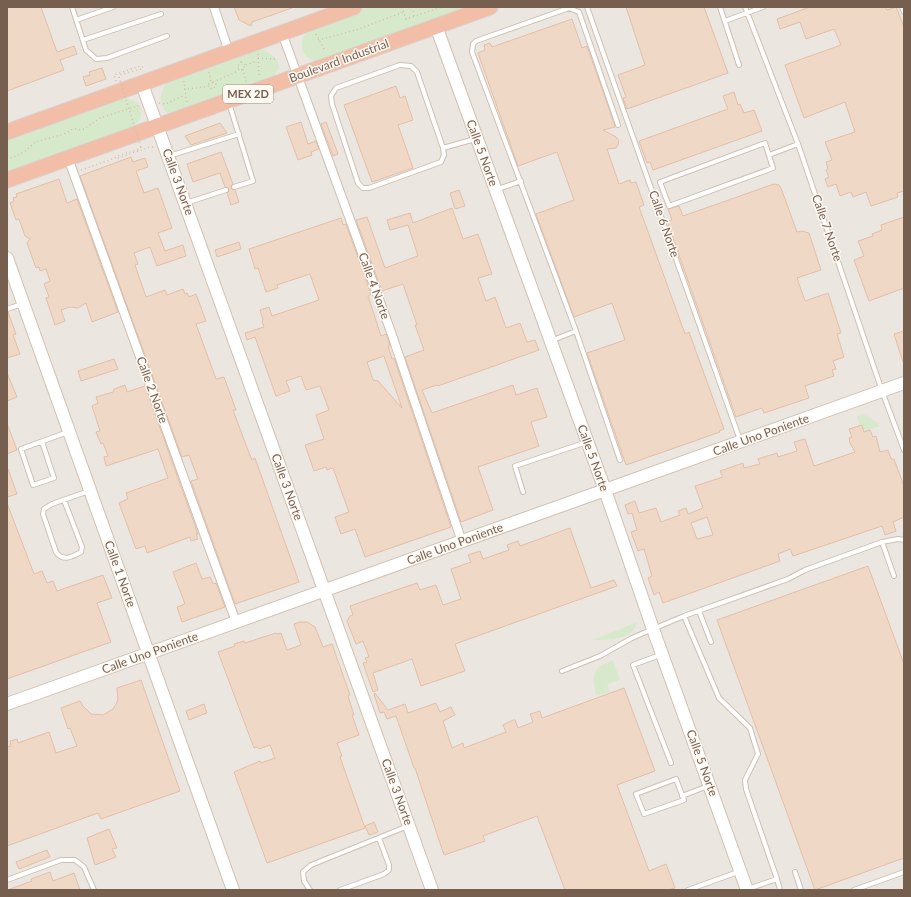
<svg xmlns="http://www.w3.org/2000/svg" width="911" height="897" font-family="Lato,sans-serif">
<rect width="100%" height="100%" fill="#fcf6ed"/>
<path fill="#ece6e1" d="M7,7H904V890H7Z"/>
<path fill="#d6eacb" d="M368,7H469L318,61C297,59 298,36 313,27Z
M259,48C272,52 289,66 271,77L175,112L167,113C157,102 160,89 170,80Z
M121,97C136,99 144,104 140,120L131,128L7,171V136Z
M865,415L874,420L880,426L862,432L857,416Z
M637,622C634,640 607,640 593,640Z
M613,660L620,680L607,684L610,692L596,695C592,675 591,668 613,660Z"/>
<path fill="#f0d8c6" stroke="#e2bfa7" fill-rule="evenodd" d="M7,7H41L57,52L74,46L77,54L60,60L64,70L7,91Z
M234,7H292V8L252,22L251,26L239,20Z
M626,7H704L728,73L627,109L623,98L626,97L618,75L645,65Z
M810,7H886L887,10L896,7L904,27V191L897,193L898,197L871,206L866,192L853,197L851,192L840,196L836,184L828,187L825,179L829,177L826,170L828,169L826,162L832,160L825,142L855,132L845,102L804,118L785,65L841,45L834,29L806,39L800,22L780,29L777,19Z
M572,19L582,48L587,46L614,123L615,127L603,130L616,137L619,141L618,145L616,148L607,149L619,184L630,180L631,183L636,182L644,205L639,207L685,334L689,332L724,429L719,431L720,432L626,465L587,353L625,340L612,303L574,317L536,214L574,200L557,152L518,166L478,53L485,50L484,45L490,43L492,47Z
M102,68L106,79L86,86L83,77L90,75L89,72Z
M396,86L400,98L405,96L413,120L398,125L413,168L372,182L344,105Z
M734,92L738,105L740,104L744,113L754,110L762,131L653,170L650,162L647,163L639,141L728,109L723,96Z
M301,122L308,144L316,141L319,149L311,152L312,155L298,160L286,127Z
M326,122L338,154L333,156L321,124Z
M220,123L227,133L191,145L185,136Z
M221,152L233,184L231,186V188L235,190L239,202L231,205L227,193L229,191V189L225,187L220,173L193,182L187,164Z
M131,157L133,162L145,158L148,167L136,171L144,193L158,188L172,228L158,233L165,251L183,245L186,256L157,266L150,247L134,253L138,264L135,265L146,297L165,290L167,295L183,289L185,294L187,293L189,297L196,294L206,321L196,324L216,379L224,377L236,410H233L246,445L252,460L255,458L299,582L235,604L191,481L198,479L189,455L182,457L80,176Z
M59,179L67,203L77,199L118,312L92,322L86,303L78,308L70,307L61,310L65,321L55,325L46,298L49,297L44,284L50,281L46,269L40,271L39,267L36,268L27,243L30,239L25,236L19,219L16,220L10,203L14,201L13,198L17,197L16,194Z
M774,184L779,185L781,188L797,232L802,231L809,233L821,270L797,278L805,301L828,293L841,333L837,334L844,357L833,361L836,369L832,370L834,376L805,386L809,398L764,413L762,408L736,417L667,221L672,220L668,209L679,206L683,216Z
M459,190L465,206L455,209L450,193Z
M452,208L463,239L478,234L492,274L478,278L486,301L495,297L506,328L520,323L527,342L535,340L539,350L438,386L437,385L422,390L432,413L513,385L516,395L537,388L547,417L531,422L539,446L478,467L493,510L461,522L405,357L424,350L415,325H417L403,284L382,291L356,220L367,217L385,268L418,256L408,225L390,230L387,220L410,213L413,223Z
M904,217V288L869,301L854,260L864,256L858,241L873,236L872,234L882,230L881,225Z
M341,218L343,225L346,224L371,294L368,296L381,336L386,334L390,345L388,346L392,359L394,358L451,527L365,557L355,529L341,534L335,517L349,512L333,468L327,470L326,467L314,471L305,445L324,439L316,415L329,410L320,386L306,390L301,376L286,381L290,391L276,396L255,337L247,340L245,333L264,327L262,321L263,320L260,310L269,307L272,316L319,300L310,274L277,285L278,288L266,292L258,268L255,269L249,249ZM384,356L402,408L378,381L373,380L367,362Z
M239,242L241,249L217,257L215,250Z
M8,312L16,334L13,335L20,354L7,358Z
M904,331V362H903L894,334Z
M114,359L118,369L81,381L78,371Z
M7,373L17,397L7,401Z
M125,385L127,392L145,386L198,534H196L198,539L191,541L190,537L147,553L145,546L136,549L119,503L128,499L126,493L168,478L158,449L106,466L104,457L108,456L103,443L101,444L96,432L100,431L92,406L98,403L96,397L113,392L114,389Z
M862,425L864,432L870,430L873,437L876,436L880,452L888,450L891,459H894L904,486V517L893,522L896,531L885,535L882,526L793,556L790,549L778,554L780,561L663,603L659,592L654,595L648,578L652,576L644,549L638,551L631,532L637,530L632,513L628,514L625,505L635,501L639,513L656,508L661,522L680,515L678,511L686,508L688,514L703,508L695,486L723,477L720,471L743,463L744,468L760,464L758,459L777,453L778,457L797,451L794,442L805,439L814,466L823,463L855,452L850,443L849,438L852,437L849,429ZM707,517L713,535L697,539L691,523Z
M7,426H8L17,450L7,454Z
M7,469H8L17,494L7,497Z
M7,503L34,574L42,571L47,583L53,581L57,591L103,575L112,598L97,603L111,642L7,679Z
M570,528L591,588L614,580L617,586L455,644L465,671L421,686L412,659L373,673L378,690L373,692L363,663L367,662L365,658L369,657L363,641L356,644L347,621L350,616L353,615L350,606L417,583L420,590L436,585L443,605L461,599L451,569L471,562L468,555L480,551L483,559L509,550L507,545L518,541L520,546Z
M196,563L202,579L210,577L213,584L216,583L225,607L182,622L177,607L185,604L173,572Z
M868,566L904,664V858L815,890L717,620Z
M300,622H307L315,627L323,647L332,644L350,695L348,696L354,715H352L359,735L337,743L342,756L340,757L365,828L267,863L234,772L260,761L261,763L275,758L270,745L259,749L257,747L254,748L218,652L235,646L234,644L244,641L245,643L276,633L277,634L281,633L287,650L301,645L294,624Z
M141,680L180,791L101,819L98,813L7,846V747L11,746L10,741L17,739L18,743L49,732L56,753L77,746L70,728L68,729L61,708L80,701L83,706L91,714L103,715L113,709L116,704L118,699L117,688Z
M624,688L655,771L617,785L649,871L666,864L675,888L668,890H565L537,816L483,836L485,841L444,855L415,768H414L396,716L387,719L384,712L380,713L374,694L375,693L388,710L405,704L408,713L436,703L440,712L451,707L455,715L443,721L452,748L463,743L464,748L506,732L503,725L513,720H515L518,728L533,722L530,714L540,711L542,718Z
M204,704L207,713L189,720L186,711Z
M374,822L378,832L369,835L365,826Z
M109,829L117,848L112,849L116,857L95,865L87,838Z
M47,850L50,857L19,869L16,862Z
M50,872L53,881L74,873L80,890H10V889L32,881L31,879Z"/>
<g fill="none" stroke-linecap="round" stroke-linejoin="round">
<g stroke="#cebfb2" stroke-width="6">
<path id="lane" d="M72,7L86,50L96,59L107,58L167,36
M587,7L740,440
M720,7L739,65
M745,7L798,144L882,391L904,450
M902,7L904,12
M76,20L113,7
M725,21L763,7
M83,40L161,14
M229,103L253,181L234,187
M765,143L773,168L669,206L660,182Z
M443,148L444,155L441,162L369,188H363L358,183L332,104L331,96L336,88L400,65L411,66L417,72L443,148L475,139
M769,155L798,144
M169,156L239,134
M498,189L521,181
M186,203L226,190
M7,309L22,304
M576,331L472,52L473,44L476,41L569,8L579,12L618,125
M553,340L576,331L620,460
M42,442L54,478L33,485L21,449L68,432
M523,492L515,466L587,442
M64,500L82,547L81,552C72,557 63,562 56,552L43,514L44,509L52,504L89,491
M882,542L894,576
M699,611L711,642
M684,616L719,698L750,728L758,754L745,780L746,789L777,879
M660,655L633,665L671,763
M562,671L600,656L632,638L653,629L684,616L788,579L805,570L882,542L898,539L904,540
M676,779L684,800L644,814L636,794Z
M682,796L708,786
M795,872L801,890
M7,880L61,860H75L84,867L94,890
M748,889L777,879L780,890
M310,890L304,881L303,872L311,865L408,826
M340,890L384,874L389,870V865L379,838
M688,890L738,872
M854,890L904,872"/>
</g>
<g stroke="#cebfb2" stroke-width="10">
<path id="street" d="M214,7L229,52
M282,33L391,332L462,542
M68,158L236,622"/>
</g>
<g stroke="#d1c0b0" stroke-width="14">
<path id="secondary" d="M436,26L605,490L653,629L747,890
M142,84L432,890
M7,258L233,890
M7,704L904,383"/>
</g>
<g stroke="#d9d2ce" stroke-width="17">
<path id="highway" d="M7,132L354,7
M7,180L490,7"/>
</g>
<path stroke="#d6bba8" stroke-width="1.5" stroke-dasharray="1 3" stroke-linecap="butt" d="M402,7L406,19L442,7
M413,7L414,17
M316,34L325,51
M318,40L356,30L404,12
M258,54L259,78
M258,58L276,59
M241,62L246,65L242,70L237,67Z
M246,65L257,61
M243,69L246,82
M209,72L211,82
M116,81L114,75L140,66L143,67L141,69L120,75L119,77
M184,81L187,103
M213,82L234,73L240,69
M184,89L197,88L209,86L212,89L214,88L216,84L213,82L209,84V86
M159,103L165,104L185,95
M141,147L140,149L117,156L115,158H118L150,147H154
M7,160L24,152L34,143L39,141L64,134L73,129H76L81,130L84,129L100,118L140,105
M81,170L115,158"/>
<use href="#lane" stroke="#fff" stroke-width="4"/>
<use href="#street" stroke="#fff" stroke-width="8"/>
<use href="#secondary" stroke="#fff" stroke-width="12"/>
<use href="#highway" stroke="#f2bea8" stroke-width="15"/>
<path stroke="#d6bba8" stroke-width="1.5" stroke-dasharray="1 3" stroke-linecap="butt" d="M119,77L141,147"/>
</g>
<g text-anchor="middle" stroke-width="3" stroke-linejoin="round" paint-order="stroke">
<rect fill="#fefaf3" stroke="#a08e81" stroke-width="1" x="223" y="85" width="50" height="18" rx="3"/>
<g font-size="11" font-weight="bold" fill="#775f50">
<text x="248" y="98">MEX 2D</text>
</g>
<g font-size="12" fill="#775f50" stroke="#fefaf3">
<text transform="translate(339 61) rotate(-20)" y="4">Boulevard Industrial</text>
<text transform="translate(482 153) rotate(70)" y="4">Calle 5 Norte</text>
<text transform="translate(178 182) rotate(70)" y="4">Calle 3 Norte</text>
<text transform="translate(664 224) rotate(71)" y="4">Calle 6 Norte</text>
<text transform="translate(827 228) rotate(71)" y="4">Calle 7 Norte</text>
<text transform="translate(374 286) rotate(70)" y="4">Calle 4 Norte</text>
<text transform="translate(152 390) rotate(70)" y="4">Calle 2 Norte</text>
<text transform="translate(761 435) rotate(-20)" y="4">Calle Uno Poniente</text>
<text transform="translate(593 458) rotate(70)" y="4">Calle 5 Norte</text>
<text transform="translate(287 487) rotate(70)" y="4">Calle 3 Norte</text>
<text transform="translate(455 544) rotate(-20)" y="4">Calle Uno Poniente</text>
<text transform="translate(120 574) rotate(70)" y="4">Calle 1 Norte</text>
<text transform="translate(150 653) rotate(-20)" y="4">Calle Uno Poniente</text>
<text transform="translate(702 763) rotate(70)" y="4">Calle 5 Norte</text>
<text transform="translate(397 792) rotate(70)" y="4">Calle 3 Norte</text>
</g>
</g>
<rect width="911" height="897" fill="none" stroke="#775f50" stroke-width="16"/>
</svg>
